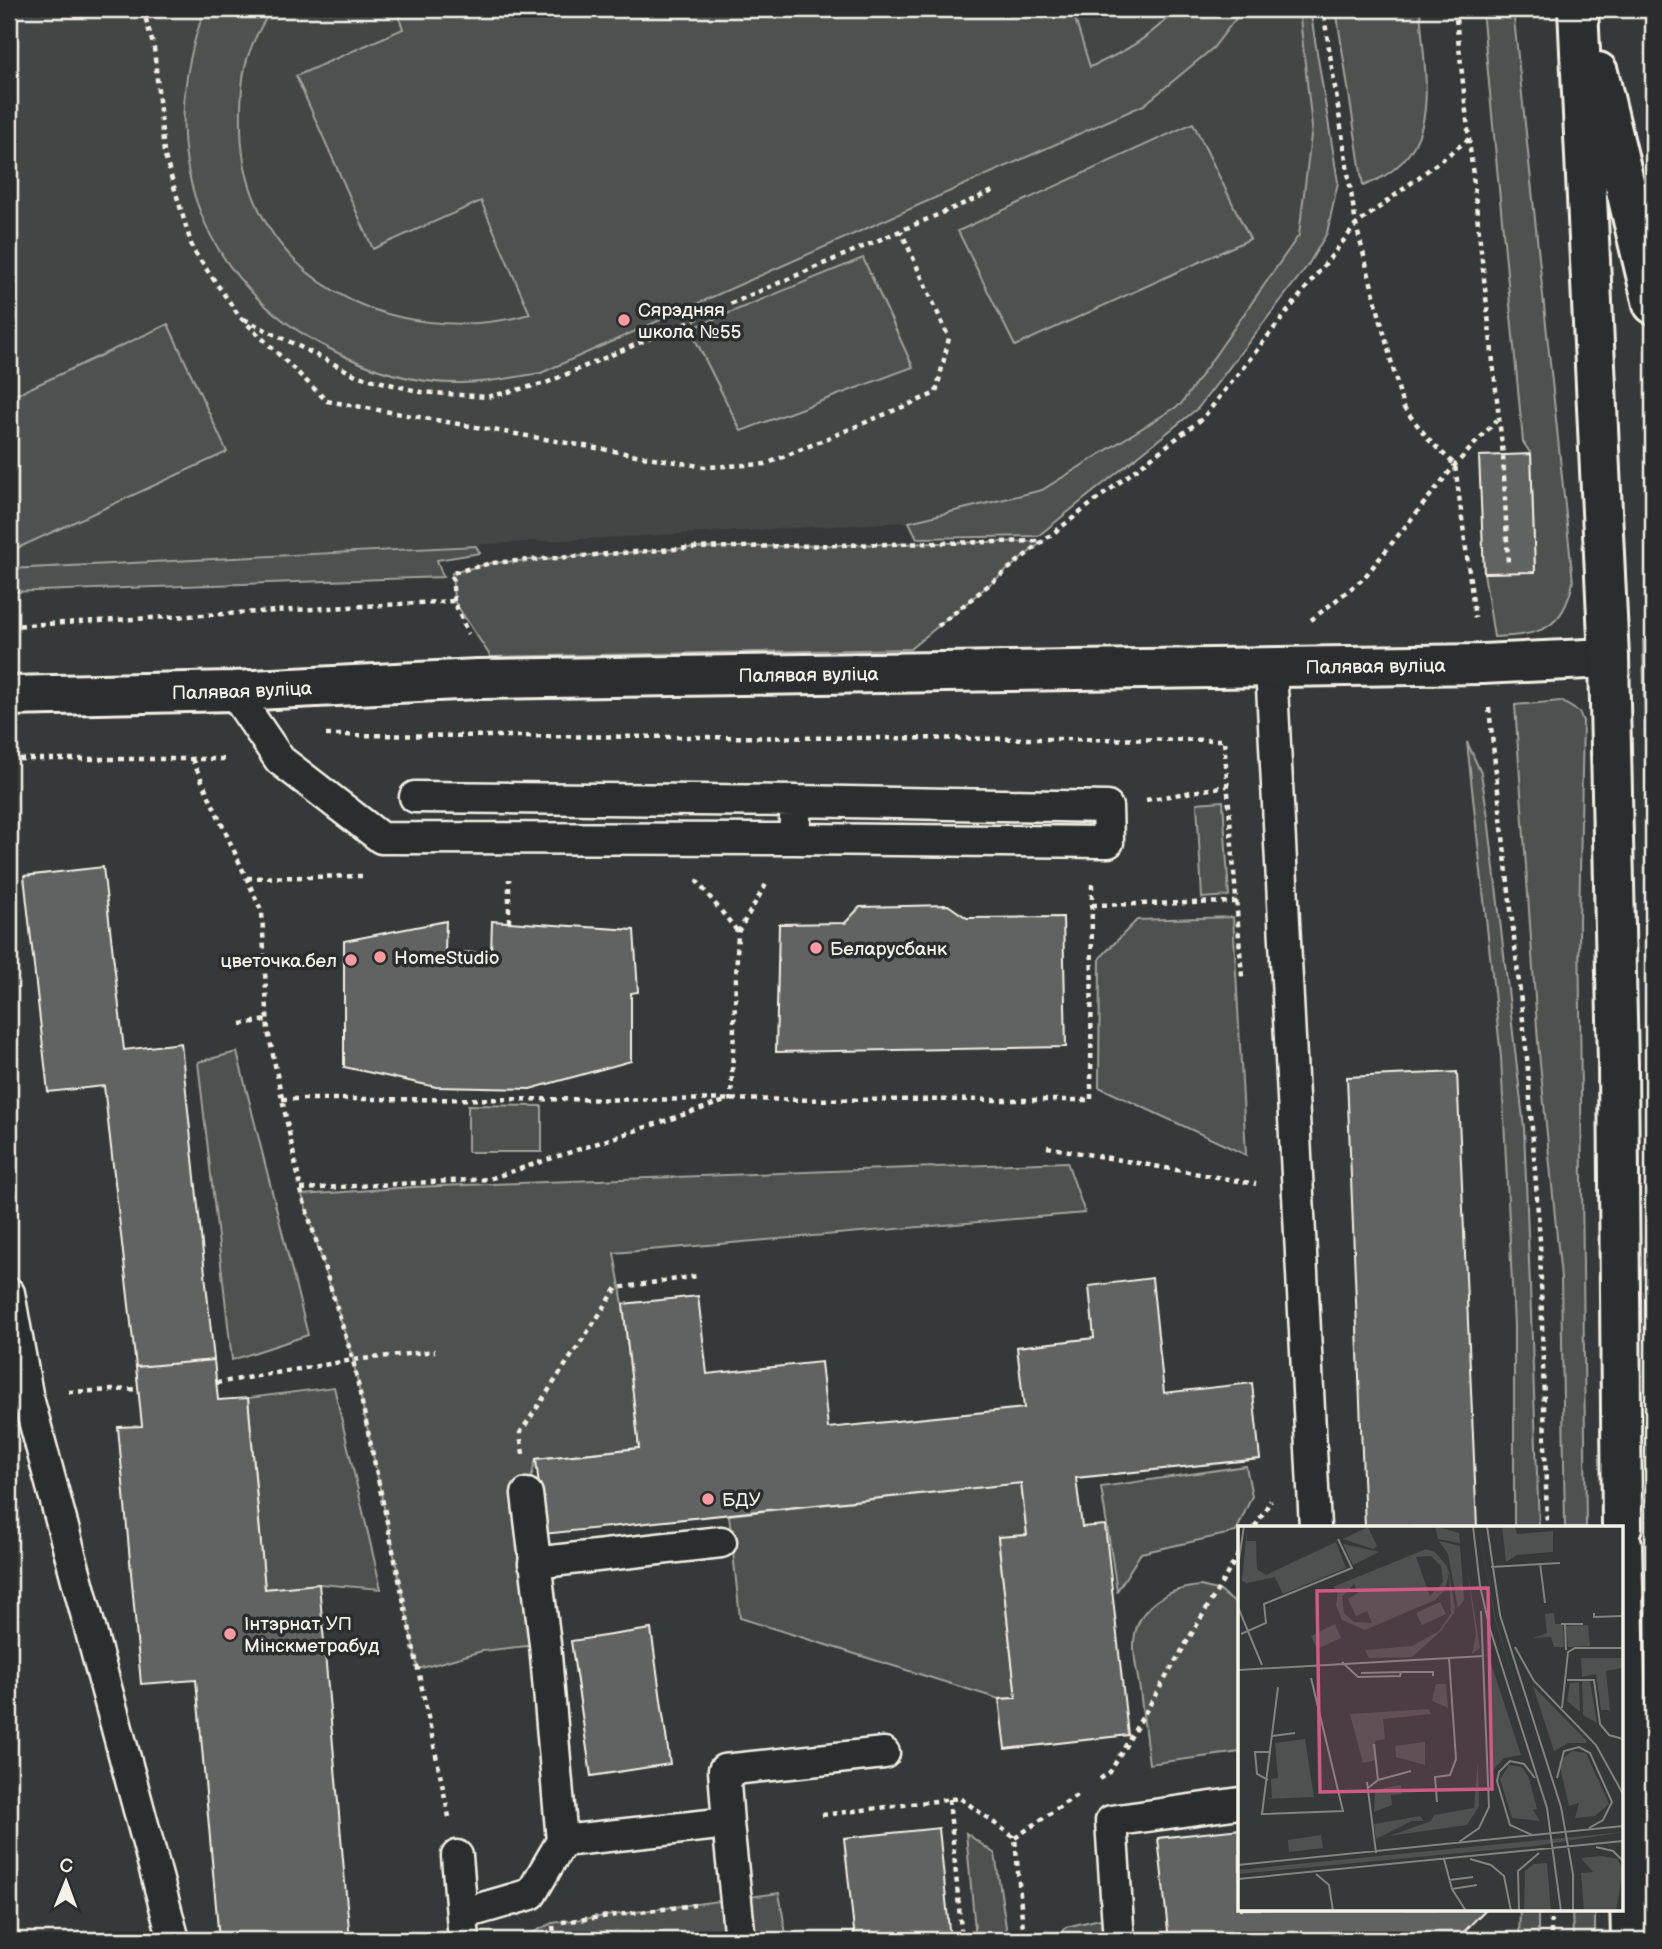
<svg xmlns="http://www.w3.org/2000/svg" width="1662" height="1949" font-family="'Balsamiq Sans',sans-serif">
<rect width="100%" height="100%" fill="#363939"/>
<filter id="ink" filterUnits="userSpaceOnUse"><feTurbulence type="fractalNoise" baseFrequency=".0143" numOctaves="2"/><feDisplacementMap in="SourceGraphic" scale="14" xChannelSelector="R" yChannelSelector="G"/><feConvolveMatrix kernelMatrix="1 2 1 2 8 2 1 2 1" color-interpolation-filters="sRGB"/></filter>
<g filter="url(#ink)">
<path fill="#434645" d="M9,9H1299L1312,127L1299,235L1180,404L1041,490L909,522L9,569Z"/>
<path fill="#4e514f" stroke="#a1a19c" stroke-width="2" d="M205,9H272C243,52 240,78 241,129C244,281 396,351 530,314L481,201L373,249L296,76L403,29L396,9H1072L1090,67C1125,52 1151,37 1176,9H1243L1213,48L1144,105L541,373C515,377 488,383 462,383C416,384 370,370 330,349C196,282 153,146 205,9Z
M1299,9H1310L1338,182L1327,233L1308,265L1198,408L1038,536L917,538L909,522L1042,490L1181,404L1299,235L1312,127Z
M1336,9H1420C1424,79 1447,156 1363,186Z
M1482,9H1513L1573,582C1563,631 1539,635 1494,637L1484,573L1535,571L1531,454L1523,442Z
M1193,123L1250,239L1015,346L958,231Z
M863,258L913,367L741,431L690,329Z
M168,324L227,452L9,552V398Z
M1043,541L910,649L491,657L454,601L452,573L491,563L687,548Z
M476,546L480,553L437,560L443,577L9,592V569Z
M1653,639V1139L1643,640Z
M1561,701L1579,712L1583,721L1579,922L1586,1527H1565L1561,1278L1538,1042L1515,705Z
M1467,742L1481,773L1488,817L1524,1128L1539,1527H1514V1325L1501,1057Z
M1223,801L1229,896L1202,898L1197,803Z
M1233,917L1246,1155L1099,1087L1100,958L1137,920Z
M237,1052L308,1335L232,1360L198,1062Z
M468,1105L542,1106V1152H468Z
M1067,1162L1085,1213L614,1253L623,1304L639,1448L536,1459L527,1494L545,1644L482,1651L418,1669L353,1360L302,1195L414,1187Z
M334,1387L381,1589L319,1584L265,1589L248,1398Z
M1246,1466L1252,1496L1236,1532L1141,1553L1117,1591L1101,1487Z
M1021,1483L1027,1535L998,1538L1016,1698L999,1699L740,1618L729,1515Z
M1201,1586L1220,1591L1240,1607V1752L1149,1764C1146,1739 1143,1715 1140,1690C1138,1676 1134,1661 1134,1647C1133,1608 1167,1588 1201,1586Z
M966,1833L995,1854L1008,1940H976Z
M779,1893L787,1940H524L528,1935L552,1923Z
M1520,1909H1538V1940H1519Z
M1572,1909H1595V1940H1573Z
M1104,1918L1105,1940H1058L1066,1927Z"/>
<path fill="#616362" stroke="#f4f1e8" stroke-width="2" d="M1531,454L1535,572L1484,573L1479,456Z
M103,867L124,1050L181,1043L214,1360L136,1367L104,1086L48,1092L24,876Z
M948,905L967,918L1063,917L1066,1047L776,1052L779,924L845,923L860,907Z
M446,921L445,952L491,953L492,921L634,930L638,992L631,993V1061L530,1089L436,1087L344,1067V941Z
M1457,1072L1477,1527H1365L1347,1077Z
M1152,1278L1164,1393L1252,1383L1260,1459L1076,1478L1082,1527L1105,1525L1128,1735L1005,1749L999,1699L1016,1698L998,1537L1027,1535L1021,1483L544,1534L536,1459L639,1448L623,1304L698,1296L707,1374L821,1362L828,1428L1024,1408L1017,1347L1094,1338L1089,1286Z
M214,1360L218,1400L248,1398L265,1589L319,1584L350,1940H219L196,1680L141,1684L118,1427L142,1426L136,1367Z
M651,1629L670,1764L591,1776L571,1641Z
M939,1828L950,1940H855L844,1838Z
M1240,1829V1909H1486L1456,1940H1169L1158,1838Z"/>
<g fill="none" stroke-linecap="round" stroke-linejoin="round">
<g stroke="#f4f1e8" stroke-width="35">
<path id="lane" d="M1271,667L1315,1527
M233,691L280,760L381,838L794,839L796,801L415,797
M794,839L1108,842L1107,807L796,801
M9,1293L27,1394L174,1940
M534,1563L721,1542
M728,1823L740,1940
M562,1841L728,1823L724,1770L884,1753
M457,1856L464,1940
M462,1914L531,1894L562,1841L545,1644L527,1494
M1119,1940L1111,1821L1240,1803"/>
</g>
<g stroke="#f4f1e8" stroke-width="44">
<g id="street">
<path id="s1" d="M9,696L233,691L478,679L1482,664L1609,658"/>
</g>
</g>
<g stroke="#f4f1e8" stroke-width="44">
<path id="primary" d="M1578,9L1609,658L1618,1063L1622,1527
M1598,72L1653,304
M1622,1545L1631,1940"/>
</g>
<path stroke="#f4f1e8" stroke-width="4.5" stroke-dasharray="5 5" stroke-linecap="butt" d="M143,9L154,48L164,153L193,250L240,317L327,401L705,467L766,464L936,393L949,338L901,231
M1455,9L1503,455L1508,563
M1469,139L1356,225L1403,407L1430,441L1455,465L1475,618
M244,319L358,376L421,392L487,397L546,383L993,191
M454,601L452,573L491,563L687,548L1042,541
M1311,620L1363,579L1455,465L1497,420
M9,626L454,601L468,634
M938,626L1043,541L1203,418L1356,225L1323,9
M1489,708L1527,1057L1540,1241L1547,1527
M326,735L1224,740L1242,977
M9,759H228
M192,759L262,912L268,1031L302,1195L353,1360L449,1817
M1146,800L1227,786
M247,878L363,876
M696,880L738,932
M1092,905L1237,902
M509,922V879
M241,1024L267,1020
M282,1099L1091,1100L1092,882
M1047,1147L1256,1184
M301,1189L489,1179L731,1099L738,932L768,881
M216,1383L353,1360L435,1351
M69,1392L138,1389
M523,1454L520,1433L617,1288L697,1276
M1255,1527L1271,1500
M1100,1779L1110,1772L1240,1552
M949,1799L962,1940
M822,1815L960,1798L1015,1838L1024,1940
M1015,1838L1078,1794
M1551,1909V1940
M562,1922L695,1905
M553,1926L555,1940"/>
<use href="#lane" stroke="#2a2d2e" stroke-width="30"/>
<use href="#street" stroke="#2a2d2e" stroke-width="38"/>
<use href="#primary" stroke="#2a2d2e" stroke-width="38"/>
</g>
</g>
<g fill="#ff9aa2" stroke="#2a2d2e" stroke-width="2.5">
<circle cx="624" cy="320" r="7"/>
<circle cx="816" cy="948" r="7"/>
<circle cx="380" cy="957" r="7"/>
<circle cx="351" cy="960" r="7"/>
<circle cx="708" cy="1499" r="7"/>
<circle cx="230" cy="1634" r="7"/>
</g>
<g text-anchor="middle" stroke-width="7" stroke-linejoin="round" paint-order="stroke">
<g font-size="19" fill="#f4f1e8" stroke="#2a2d2e" text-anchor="start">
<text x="638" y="316">Сярэдняя<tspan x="638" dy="22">школа №55</tspan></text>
<text x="830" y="955">Беларусбанк</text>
<text x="394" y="964">HomeStudio</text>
<text x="337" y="967" text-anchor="end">цветочка.бел</text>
<text x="722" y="1506">БДУ</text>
<text x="244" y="1630">Інтэрнат УП<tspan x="244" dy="22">Мінскметрабуд</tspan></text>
</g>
<g font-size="19" fill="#f4f1e8" stroke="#2a2d2e">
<text dy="7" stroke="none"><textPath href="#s1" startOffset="1367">Палявая вуліца</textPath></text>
<text dy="7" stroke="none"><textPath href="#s1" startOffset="800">Палявая вуліца</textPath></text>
<text dy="7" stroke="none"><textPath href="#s1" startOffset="233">Палявая вуліца</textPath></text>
</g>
</g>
<g transform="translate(1238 1526)">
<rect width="385" height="385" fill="#363939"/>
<path d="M197,0L221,7L222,17L200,13ZM240,0L258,95L292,206L257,94ZM264,0H277L279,8L315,5V26L279,29L268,36ZM130,1L139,20L135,23L105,13ZM9,3V15H18L19,43L28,49L98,16L108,42L45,68L37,51L9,57L4,55ZM201,15L222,20L226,74L220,82L210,28ZM105,18L141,26L115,39ZM188,23L197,26L208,39L211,46L217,82L216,87L203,105L174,131L131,132L127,124L174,120L201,105L213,87L211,47L207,64L197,74L127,104L104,94L98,79L100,65L95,61ZM193,30L203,40L205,56L192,70L178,31ZM116,58L120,67L110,73L118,90L129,85L134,97L116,96L106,87L104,71ZM229,41L242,122L234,128L238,109ZM202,76L208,88L184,99L178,87ZM316,87L317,98H325L326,121H316L313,111L295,112L309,107L307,88ZM97,98L103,112L79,123L73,110ZM350,99L352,120L330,121L328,100ZM250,128L283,229L266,232L255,244ZM343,132H384V142L368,145L372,184H363L358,148L344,151ZM344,155H352L359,197L345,189ZM341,156L342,185H341L329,175L332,157ZM198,158H208L210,182L194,175ZM295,160L348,214V217H330L316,225ZM191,183L193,188L145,193L147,213L137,215L138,234L125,237L112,188ZM67,213L76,271L28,273L34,272L33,253L40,252L37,217ZM187,216V239L158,231L157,220ZM334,225L348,227L371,278L357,290L337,292L341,277L331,280L321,236ZM240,235L241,280L229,299L151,310L193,295L196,289L236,282ZM271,239L284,241L291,252L299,283L295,284L302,295L274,292L262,253ZM163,259L164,268L153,269L154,279L136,286L137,264ZM182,290L186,295H174L138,313L136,298ZM385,306L297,320L0,348V344ZM83,309L85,322L51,326L50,314ZM364,330L380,333L385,345L378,385H346L343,347L355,346L343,332ZM309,337L313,385H286L287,345L296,338Z" fill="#4e514f" fill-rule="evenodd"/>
<path fill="none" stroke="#82837f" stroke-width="2" d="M235,0L242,60L252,103L309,282L323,385M249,0L262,89L323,281L335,348V385M302,37L307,77M0,40L6,0M253,41L322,37M0,81L24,139M356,87V91L385,90M323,98H345M327,98L328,124M3,108L28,97L26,78L114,42L100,13M277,121L296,155L358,219L385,268M104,136L120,151L162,150L163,146L123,147M0,144L246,130M163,146H195V150M329,154H356L362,198L371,209L385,213M40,161L24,288L105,285L73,152M324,182L330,126L337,122H385M34,210L57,207M319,252L326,225L341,221L352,227L374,276L365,294L351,302M30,254L19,248L17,226H33M140,254L173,245M129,256L138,327M130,262L140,254L136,218M199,276L197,251L212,249L218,233L211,132M294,309L272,299L259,255L261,246L272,235L286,238L297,252M221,316L241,302L251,281L243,85M358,321L375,325L385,335M206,333L214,363L228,385M232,333L253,339L266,350L273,385M0,339L385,300M78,348L91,359L95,385M0,353L385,315M211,354L235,351M214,363L239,359M281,385L280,345L301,327"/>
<path fill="#d15985" fill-opacity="0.15" stroke="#d15985" stroke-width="3.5" d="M250,62L254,263L82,266L79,65Z"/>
<rect width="385" height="385" fill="none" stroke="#f4f1e8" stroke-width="3.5"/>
</g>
<rect width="1662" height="1949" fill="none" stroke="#2a2d2e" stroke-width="35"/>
<rect x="18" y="18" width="1627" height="1914" fill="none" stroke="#f4f1e8" stroke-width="2.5" filter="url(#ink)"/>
<g transform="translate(66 1882) rotate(1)" stroke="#2a2d2e" stroke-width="5" paint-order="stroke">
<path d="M0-5L12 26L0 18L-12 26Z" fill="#f4f1e8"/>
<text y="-10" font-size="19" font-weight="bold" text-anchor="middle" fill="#f4f1e8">С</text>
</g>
</svg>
